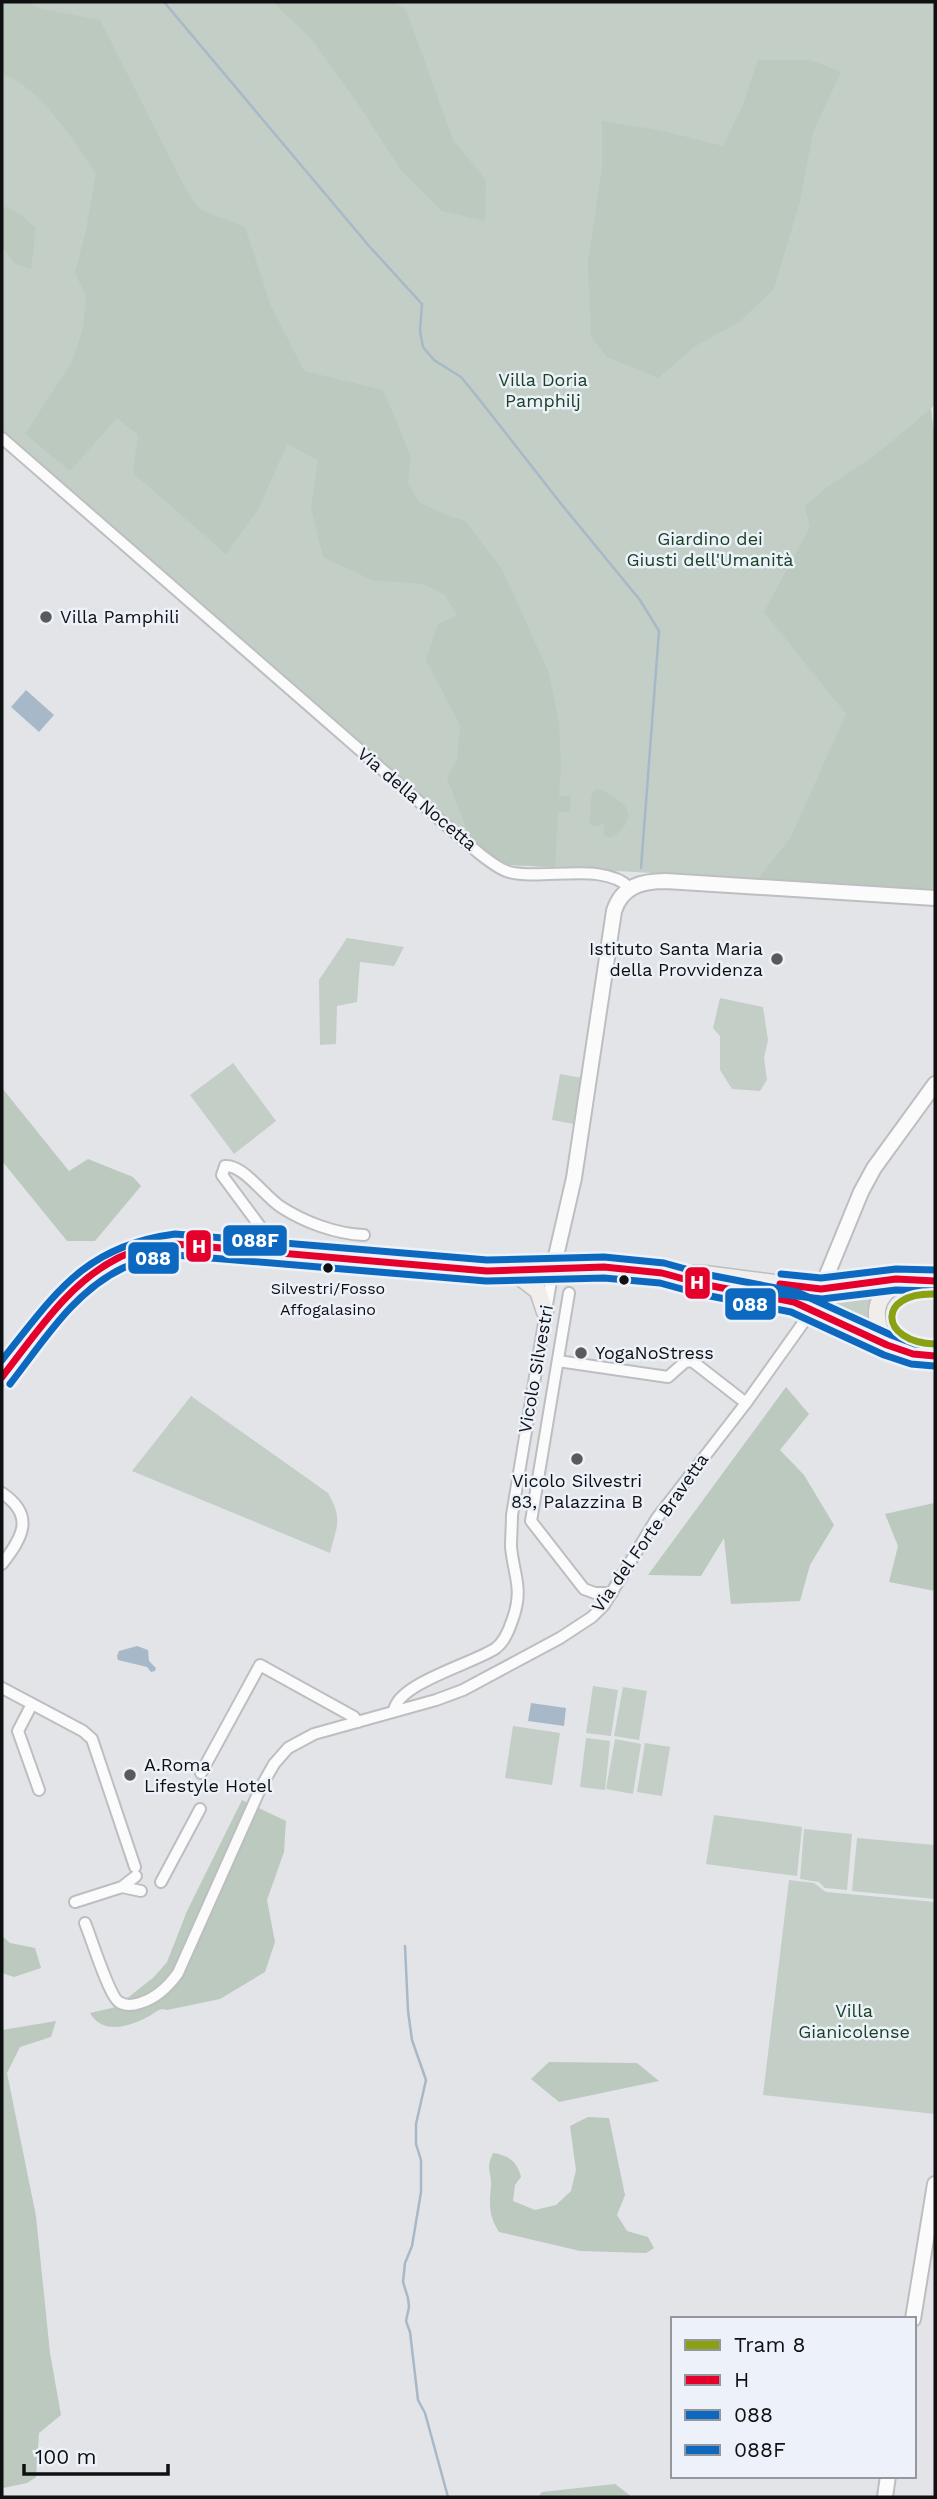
<svg xmlns="http://www.w3.org/2000/svg" width="937" height="2499" font-family="'Work Sans',sans-serif">
<rect width="100%" height="100%" fill="#e3e4e8"/>
<path fill="#c2cec6" d="M2,2H935V404L931,409L935,443V893L850,884L510,865L491,857L419,798L2,432Z
M347,938L404,947L394,966L360,962L357,1002L337,1006L336,1044L320,1045L319,980Z
M720,998L763,1007L768,1040L764,1058L767,1080L760,1091L732,1089L720,1070V1036L713,1028Z
M233,1063L276,1121L234,1154L190,1095Z
M560,1074L582,1078L574,1124L552,1120Z
M878,1290L870,1318L871,1328L824,1304L827,1299L861,1295Z
M191,1396L328,1493C343,1520 337,1525 330,1553L132,1471Z
M593,1686L618,1690L611,1736L586,1733Z
M623,1687L647,1691L639,1740L614,1736Z
M513,1726L560,1733L552,1785L505,1778Z
M586,1738L610,1741L605,1790L580,1787Z
M615,1739L641,1744L633,1794L606,1789Z
M645,1743L670,1747L662,1796L637,1792Z
M714,1815L802,1827L797,1876L706,1864Z
M804,1829L852,1834L847,1890L825,1888L819,1882L800,1879Z
M857,1838L935,1845V1899L852,1891Z
M789,1880L814,1883L826,1892L935,1902V2114L763,2095Z"/>
<path fill="#bbc9bf" d="M2,2H26L41,9L100,20L186,190L201,210L245,227L271,306L304,371L383,390L411,457L408,484L419,502L446,515L465,521L502,569L548,671L559,722L561,767L559,796H571L570,811L558,812L555,867L510,865L491,857L470,838L447,778L457,760L460,725L426,660L438,624L457,615L445,595L423,584L372,580L323,557L311,507L318,460L287,444L259,508L226,554L133,473L138,435L117,418L70,471L25,434L72,362L83,328L86,297L75,272L86,230L96,173C75,142 38,85 2,74Z
M273,2H394L406,10L453,140L486,180L485,221L442,211L400,169L363,111L313,41Z
M758,60H810L841,72L813,132L800,201L774,289L739,322L694,347L658,378L607,357L591,337L588,262L602,168V121L659,130L723,146L742,107Z
M7,207L18,213L36,228L31,269L16,264L2,248V208Z
M931,409L935,443V893L850,884L758,879L791,837L846,714L764,612L810,527L805,506L827,487L875,455Z
M597,789L602,790C617,800 638,807 623,828C618,833 616,835 609,838L604,835V823L599,826H592L589,820C594,809 588,803 593,792Z
M2,1088L69,1171L88,1159L133,1177L141,1186L95,1241H67L2,1161Z
M786,1387L809,1414L780,1450L804,1475L834,1525L810,1565L800,1601L731,1604L724,1538L701,1576L648,1575Z
M934,1503L935,1591L889,1582L898,1546L885,1514Z
M242,1800L286,1821L284,1852L267,1900L275,1942L265,1972L220,1999L167,2010C159,2008 158,2011 151,2015C132,2026 103,2036 90,2013L116,2007L154,1977L167,1962L187,1911Z
M2,1936L10,1943L35,1948L41,1968L14,1977L2,1973Z
M56,2021L51,2037L20,2047L7,2073L36,2216L50,2353L61,2415L39,2433L36,2477L27,2483L3,2488L2,2497V2030Z
M549,2062L637,2063L659,2081L559,2102L531,2079Z
M588,2117L609,2118L625,2195L617,2215L627,2231L648,2237L654,2248L646,2253L580,2251L499,2232C489,2216 489,2206 491,2187C492,2172 485,2169 493,2153C508,2155 518,2162 521,2177L515,2185L513,2201L535,2210L556,2205L571,2191L576,2170L570,2126Z
M615,2484L632,2497H538L542,2492Z"/>
<path fill="#a7b9c8" d="M26,690L54,715L39,732L11,707Z
M137,1646L148,1650L149,1661L156,1668L155,1671L151,1672L147,1667L118,1660L117,1656L119,1651Z
M531,1703L566,1708L564,1726L528,1721Z"/>
<g fill="none" stroke-linecap="round" stroke-linejoin="round">
<path stroke="#a7b9c8" stroke-width="2.5" d="M164,2L369,246L422,304L420,331L423,347L434,360L461,377L479,399L562,505L640,600L659,631L641,868
M405,1946L408,2011L412,2040L426,2080L416,2124V2144L421,2160V2192L412,2246L405,2263L403,2282L408,2298L409,2307L406,2321L410,2332L418,2400L425,2413L448,2497"/>
<g stroke="#bcbec0" stroke-width="14">
<path id="minor" d="M2,438L439,819C455,832 491,867 509,872C544,881 603,861 630,888
M262,1251V1236L259,1225L222,1175L225,1166C243,1164 265,1197 281,1207C304,1222 336,1234 364,1235
M569,1293L531,1521L584,1589L595,1593H612
M558,1361L668,1377L685,1362L692,1361L746,1403
M2,1493C36,1516 22,1538 2,1564
M2,1688L83,1731L92,1739L135,1867
M32,1704L18,1731L39,1790
M394,1711C397,1683 475,1663 496,1648C504,1642 509,1630 512,1621C524,1589 514,1577 511,1547C511,1537 512,1525 512,1515L553,1269
M201,1773L260,1665L354,1717L358,1722
M161,1882L200,1809
M122,1887L141,1891
M75,1902L122,1887L136,1876
M85,1923C91,1937 109,1996 119,2002C125,2006 134,2005 140,2003C157,1998 168,1987 178,1973L261,1787L274,1764L288,1748L314,1734L436,1700L463,1690L560,1638L592,1617L604,1605L657,1518L746,1403L813,1309"/>
</g>
<g stroke="#bcbec0" stroke-width="18">
<path id="tertiary" d="M553,1269L574,1178L614,911C622,886 642,881 666,881L935,898
M813,1309L861,1192L874,1168L935,1084
M913,2319L935,2184
M885,2497L888,2476"/>
</g>
<g stroke="#bcbec0" stroke-width="19">
<path id="secondary" d="M512,1271L538,1291L545,1312
M702,1284C735,1290 772,1294 804,1305C846,1320 888,1359 935,1356
M887,1345C872,1319 871,1295 902,1282
M2,1377C58,1308 92,1240 192,1244L487,1271L610,1267L662,1273L705,1274L821,1289L896,1279L935,1281"/>
</g>
<use href="#minor" stroke="#fbfbfc" stroke-width="10"/>
<use href="#tertiary" stroke="#fbfbfc" stroke-width="14"/>
<use href="#secondary" stroke="#f0edeb" stroke-width="16"/>
<g stroke="#edf1f9" stroke-width="12">
<path id="bus-1" d="M780,1284L821,1289L896,1279L935,1281
M2,1377C36,1334 68,1283 118,1258C136,1249 155,1247 175,1244L487,1271L604,1267L662,1273L702,1284L794,1302L887,1345L913,1354L935,1356"/>
</g>
<g stroke="#edf1f9" stroke-width="12">
<path id="bus-2" d="M779,1294L822,1299L896,1290L934,1291
M10,1384C43,1342 74,1291 123,1268C140,1260 157,1257 175,1255L486,1281L604,1278L660,1283L700,1294L791,1312L884,1355L911,1364L934,1366"/>
</g>
<g stroke="#edf1f9" stroke-width="12">
<path id="bus-3" d="M781,1274L821,1278L896,1269L935,1270
M2,1360C55,1294 84,1246 175,1234L487,1260L604,1257L664,1263L704,1274L797,1292L891,1335L915,1344L935,1345"/>
</g>
<use href="#bus-1" stroke="#e4002b" stroke-width="7"/>
<use href="#bus-2" stroke="#0c69bf" stroke-width="7"/>
<use href="#bus-3" stroke="#0c69bf" stroke-width="7"/>
<g stroke="#edf1f9" stroke-width="12">
<path id="tram-1" d="M935,1294C876,1292 879,1342 935,1344"/>
</g>
<use href="#tram-1" stroke="#8aa113" stroke-width="7"/>
</g>
<g fill="#595a5d" stroke="#edf1f9" stroke-width="2.5">
<circle cx="46" cy="617" r="7"/>
<circle cx="777" cy="959" r="7"/>
<circle cx="581" cy="1353" r="7"/>
<circle cx="577" cy="1459" r="7"/>
<circle cx="130" cy="1775" r="7"/>
</g>
<g fill="#0e1012" stroke="#edf1f9" stroke-width="2.5">
<circle cx="328" cy="1268" r="6"/>
<circle cx="624" cy="1280" r="6"/>
</g>
<g text-anchor="middle" stroke-width="5" stroke-linejoin="round" paint-order="stroke">
<g font-size="16" fill="#0e1012" stroke="#edf1f9">
<text x="328" y="1294">Silvestri/Fosso<tspan x="328" dy="21">Affogalasino</tspan></text>
</g>
<g font-size="18" fill="#194224" stroke="#edf1f9">
<text x="543" y="386">Villa Doria<tspan x="543" dy="21">Pamphilj</tspan></text>
<text x="710" y="545">Giardino dei<tspan x="710" dy="21">Giusti dell'Umanità</tspan></text>
<text x="854" y="2017">Villa<tspan x="854" dy="21">Gianicolense</tspan></text>
</g>
<g font-size="18" fill="#0e1012" stroke="#edf1f9" text-anchor="start">
<text x="60" y="623">Villa Pamphili</text>
<text x="763" y="955" text-anchor="end">Istituto Santa Maria<tspan x="763" dy="21">della Provvidenza</tspan></text>
<text x="595" y="1359">YogaNoStress</text>
<text x="577" y="1487" text-anchor="middle">Vicolo Silvestri<tspan x="577" dy="21">83, Palazzina B</tspan></text>
<text x="144" y="1771">A.Roma<tspan x="144" dy="21">Lifestyle Hotel</tspan></text>
</g>
<g font-size="18" fill="#0e1012" stroke="#edf1f9">
<text transform="translate(417 799) rotate(40)" y="6">Via della Nocetta</text>
<text transform="translate(536 1369) rotate(-80)" y="6">Vicolo Silvestri</text>
<text transform="translate(650 1533) rotate(-55)" y="6">Via del Forte Bravetta</text>
</g>
</g>
<g stroke="#edf1f9" stroke-width="2.5">
<rect x="222" y="1224" width="66" height="33" rx="7" fill="#0c69bf"/>
<rect x="185" y="1229" width="27" height="34" rx="7" fill="#e4002b"/>
<rect x="127" y="1241" width="53" height="34" rx="7" fill="#0c69bf"/>
<rect x="684" y="1266" width="27" height="34" rx="7" fill="#e4002b"/>
<rect x="724" y="1287" width="53" height="34" rx="7" fill="#0c69bf"/>
</g>
<g font-size="19" text-anchor="middle" font-weight="bold" fill="#fff">
<text x="255" y="1247">088F</text>
<text x="199" y="1253">H</text>
<text x="153" y="1265">088</text>
<text x="697" y="1289">H</text>
<text x="750" y="1311">088</text>
</g>
<rect width="937" height="2499" fill="none" stroke="#0e1012" stroke-width="7"/>
<rect x="671" y="2317" width="245" height="161" fill="#edf1f9" stroke="#94979d" stroke-width="2"/>
<rect x="685" y="2340" width="35" height="10" fill="#8aa113" stroke="#94979d" stroke-width="2"/>
<text x="734" y="2352" font-size="21" fill="#0e1012">Tram 8</text>
<rect x="685" y="2375" width="35" height="10" fill="#e4002b" stroke="#94979d" stroke-width="2"/>
<text x="734" y="2387" font-size="21" fill="#0e1012">H</text>
<rect x="685" y="2410" width="35" height="10" fill="#0c69bf" stroke="#94979d" stroke-width="2"/>
<text x="734" y="2422" font-size="21" fill="#0e1012">088</text>
<rect x="685" y="2445" width="35" height="10" fill="#0c69bf" stroke="#94979d" stroke-width="2"/>
<text x="734" y="2457" font-size="21" fill="#0e1012">088F</text>
<path d="M24 2464v10h144v-10" fill="none" stroke="#0e1012" stroke-width="3.5"/>
<text x="35" y="2464" font-size="21" fill="#0e1012" stroke="#edf1f9" stroke-width="5" paint-order="stroke">100 m</text>
</svg>
